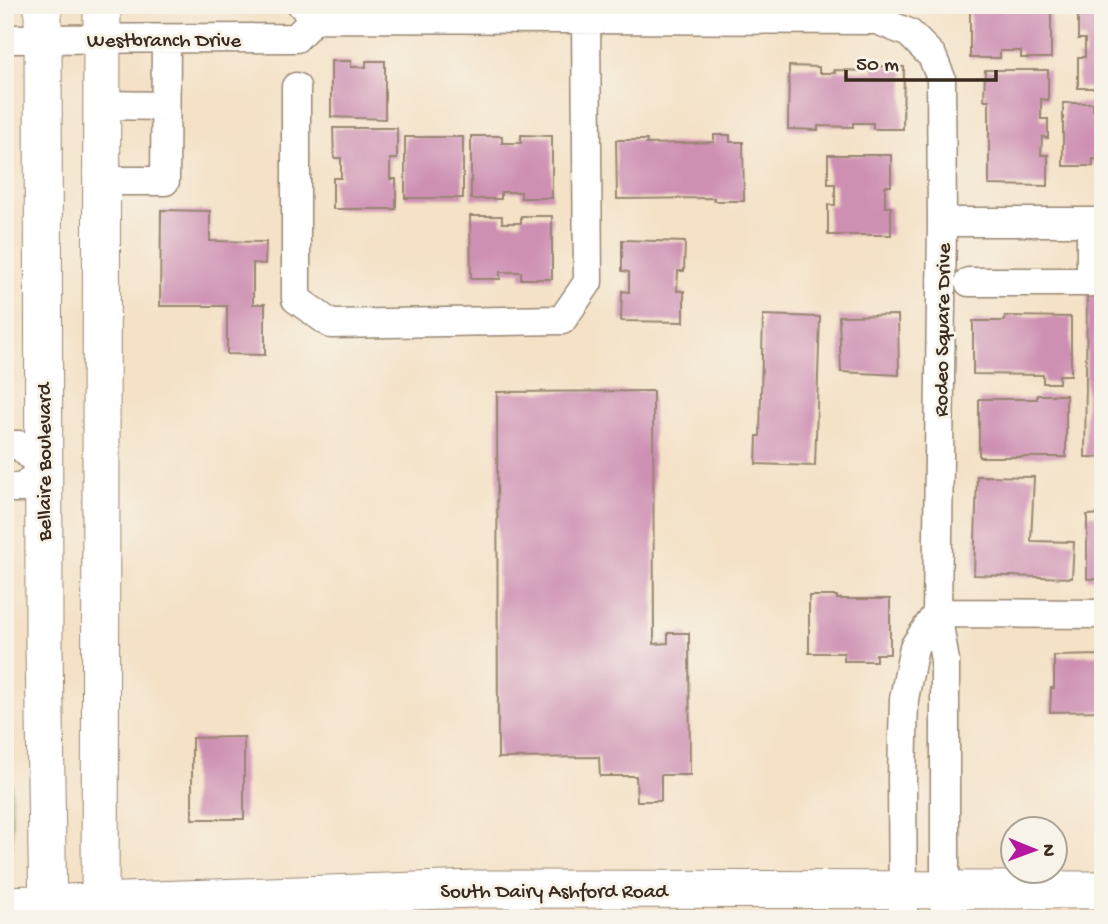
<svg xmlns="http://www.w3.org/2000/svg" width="1108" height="924" font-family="'Gochi Hand',sans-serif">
<rect width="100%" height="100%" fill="#f7f3e8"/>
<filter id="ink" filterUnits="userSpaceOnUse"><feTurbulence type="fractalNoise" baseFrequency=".0143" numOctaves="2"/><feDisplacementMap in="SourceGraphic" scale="14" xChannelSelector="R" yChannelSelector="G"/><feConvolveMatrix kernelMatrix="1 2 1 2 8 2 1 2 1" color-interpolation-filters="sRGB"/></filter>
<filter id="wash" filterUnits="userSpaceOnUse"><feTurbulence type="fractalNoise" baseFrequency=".00686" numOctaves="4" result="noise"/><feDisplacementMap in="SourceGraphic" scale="28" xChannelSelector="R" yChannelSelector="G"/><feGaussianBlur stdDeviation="1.57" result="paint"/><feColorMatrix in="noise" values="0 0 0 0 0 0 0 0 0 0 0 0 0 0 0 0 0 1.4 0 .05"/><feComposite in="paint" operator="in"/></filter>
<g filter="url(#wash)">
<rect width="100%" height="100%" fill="#f4e1c6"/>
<path fill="#a8be63" stroke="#727440" stroke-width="2" d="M5,608H9L12,846L5,859Z"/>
<g id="blocks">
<path fill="#cd8fb2" d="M970,5H1051V58H1021V51H1000V58H970Z
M1078,7H1103V88H1078V57H1085V39H1078Z
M331,61H351V67H366V61H385V119L331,117Z
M789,66L819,67V73H835L834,70L873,71V66L904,67L903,129H873V123H853V127L818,126V130L788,129Z
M985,70H1048V100L1041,99V119H1048V138L1042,137L1041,155H1048V186L989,185V100H984Z
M1063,103H1093V110H1103V160L1093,159V166H1063Z
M333,128H397V159H390V179H396V209H333V178H341V158H334Z
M521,135L552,136V198H521V192H501V199H471V136H502V143H521Z
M714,135H730V142H743L744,201H714V198L617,199L616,140H647L646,144L687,143L714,142Z
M405,137H463V198H405Z
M828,155H891V186H885V207H891V235H828V205H835V184H828Z
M161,210L210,211V241L266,242L265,264L253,263V304H265V355L227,354V306H160Z
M470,216H502V223H521V216H552V279H521V272H500V279H471Z
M622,240L685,242L684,271H678L677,291H684V322L621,321L622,291L629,292V272L622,271Z
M1087,294H1103V457H1085Z
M763,315L820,317L815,466L756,464L757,436H760Z
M898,315L899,375L841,372L839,316Z
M1005,316L1071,317V375H1059V383H1043V375L973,374V321H1004Z
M653,391L654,644L668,643V633H689L690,775H661V801H637L636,776H600L599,757L498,758L497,392Z
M1037,395H1066V457H979V399H1037Z
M977,476L1034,477L1031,541L1074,542L1072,578L974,575Z
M1103,514V579H1087V515Z
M809,596H837V599H890V654H876V661H844V653H809Z
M1103,655V711L1050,712L1051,688H1054V656Z
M244,737V819H192V738Z"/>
</g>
</g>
<g filter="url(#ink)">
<use href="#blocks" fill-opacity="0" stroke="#988672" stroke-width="2"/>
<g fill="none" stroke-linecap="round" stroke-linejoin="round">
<g stroke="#988672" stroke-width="31">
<path id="minor" d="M302,5L315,18L877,20L909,33L932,56L941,78L942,222L937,613L945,661V919
M5,39L296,38L315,18
M296,87V299L331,324L562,320L588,282L586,21L573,11
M102,105L165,106
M102,181H165L166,39
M942,222H1103
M969,282H1103
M1091,282V223
M5,445H19L43,468L23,488H5
M937,613L1103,614
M903,919L902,778L904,699L914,647L937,613"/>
</g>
<g stroke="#988672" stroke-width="39">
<path id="major" d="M43,5L44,646L48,919
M5,905L476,889L1103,890
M100,919L102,5"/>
</g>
<use href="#minor" stroke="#fff" stroke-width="28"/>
<use href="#major" stroke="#fff" stroke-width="37"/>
</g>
</g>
<g text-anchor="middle" stroke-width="6" stroke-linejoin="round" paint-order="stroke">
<g font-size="21" fill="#3b2a1e" stroke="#f7f3e8">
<text x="164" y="46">Westbranch Drive</text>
<text transform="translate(941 330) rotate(-89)" y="7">Rodeo Square Drive</text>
<text transform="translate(43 462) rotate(-90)" y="7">Bellaire Boulevard</text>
<text x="554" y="897">South Dairy Ashford Road</text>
</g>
</g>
<rect width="1108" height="924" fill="none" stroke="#f7f3e8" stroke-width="28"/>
<g transform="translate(1034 850) rotate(91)"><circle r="33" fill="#f7f3e8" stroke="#aca397" stroke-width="2"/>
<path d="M0-5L12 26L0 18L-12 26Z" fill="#b5179e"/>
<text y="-10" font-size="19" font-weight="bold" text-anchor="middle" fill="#3b2a1e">N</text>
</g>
<path d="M846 70v10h150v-10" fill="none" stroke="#3b2a1e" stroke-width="3.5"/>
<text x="856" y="70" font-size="21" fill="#3b2a1e" stroke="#f7f3e8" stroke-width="5" paint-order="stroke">50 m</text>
</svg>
